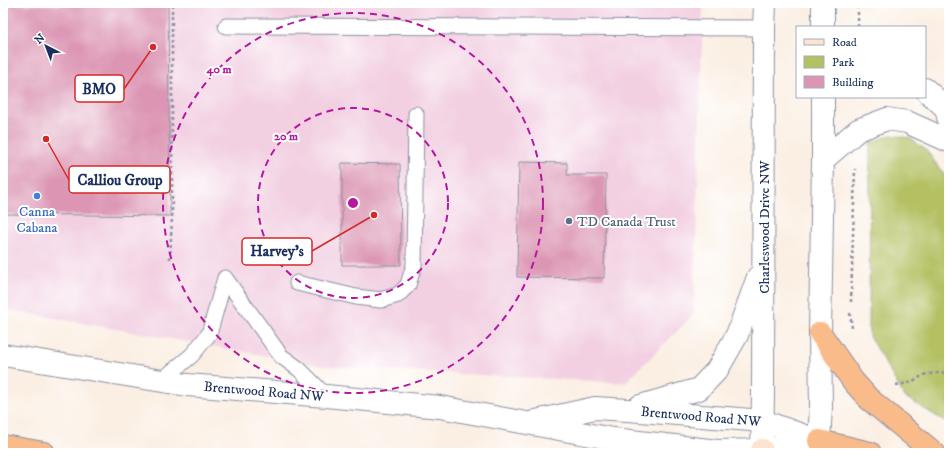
<svg xmlns="http://www.w3.org/2000/svg" width="952" height="456" font-family="'IM FELL DW Pica',serif">
<rect width="100%" height="100%" fill="#fff"/>
<filter id="ink" filterUnits="userSpaceOnUse"><feTurbulence type="fractalNoise" baseFrequency=".025" numOctaves="2"/><feDisplacementMap in="SourceGraphic" scale="8" xChannelSelector="R" yChannelSelector="G"/><feConvolveMatrix kernelMatrix="1 2 1 2 8 2 1 2 1" color-interpolation-filters="sRGB"/></filter>
<filter id="wash" filterUnits="userSpaceOnUse"><feTurbulence type="fractalNoise" baseFrequency=".012" numOctaves="4" result="noise"/><feDisplacementMap in="SourceGraphic" scale="16" xChannelSelector="R" yChannelSelector="G"/><feGaussianBlur stdDeviation="0.9" result="paint"/><feColorMatrix in="noise" values="0 0 0 0 0 0 0 0 0 0 0 0 0 0 0 0 0 1.4 0 .05"/><feComposite in="paint" operator="in"/></filter>
<g filter="url(#wash)">
<rect width="100%" height="100%" fill="#fbefe3"/>
<path fill="#f2cfe1" d="M3,3H703L694,314L625,383L324,366L3,309Z"/>
<path fill="#b4c062" stroke="#687860" d="M891,135L910,138L926,150L945,176L949,183V424L905,397L869,336L870,143Z"/>
<g id="blocks">
<path fill="#dc96b4" d="M3,5H168L170,216L3,214Z
M519,162L567,163V175H606L604,278L517,277Z
M342,163L400,164L401,265H342Z"/>
</g>
</g>
<g filter="url(#ink)">
<use href="#blocks" fill-opacity="0" stroke="#8b8fa0" stroke-width="1"/>
<g fill="none" stroke-linecap="round" stroke-linejoin="round">
<g stroke="#8b8fa0" stroke-width="17">
<path id="service" d="M226,26L764,28
M225,278L281,356L299,369L326,396
M297,283L356,297L381,300L398,295L408,285L414,265L416,114
M161,381L192,355L209,334L225,278"/>
</g>
<g stroke="#8b8fa0" stroke-width="24">
<path id="tertiary" d="M823,27V3
M925,89L946,108L949,121
M823,160L858,130L887,119L907,122L949,141
M3,355L187,385L326,396L440,407L613,439L718,451L762,450L819,441
M640,406L699,389L717,370L737,335L758,277
M536,421L595,408L628,410L763,421L816,440
M819,441L821,407L820,333L823,160V97
M762,450L763,393L764,28L765,3"/>
</g>
<g stroke="#8b8fa0" stroke-width="24">
<path id="secondary" d="M762,453V450"/>
</g>
<g stroke="#8b8fa0" stroke-width="24">
<path id="motorway" d="M820,333L853,381L869,399L934,453
M819,441L870,453
M3,446L44,453"/>
</g>
<path stroke="#8b8fa0" stroke-width="2.5" stroke-dasharray="3 3" stroke-linecap="butt" d="M858,27V3
M170,259L172,217V3
M851,302L855,169
M850,313L852,328
M896,385L909,383L926,374L949,372"/>
<use href="#service" stroke="#fff" stroke-width="15"/>
<use href="#tertiary" stroke="#fff" stroke-width="22"/>
<use href="#secondary" stroke="#fde4d1" stroke-width="22"/>
<use href="#motorway" stroke="#fabb8b" stroke-width="22"/>
</g>
</g>
<g fill="none" stroke="#b5179e" stroke-width="2" stroke-dasharray="7 5">
<circle cx="353" cy="203" r="95"/>
<circle cx="353" cy="203" r="190"/>
</g>
<circle fill="#3f7fe0" stroke="#fff" stroke-width="1.5" cx="37" cy="196" r="4"/>
<circle fill="#5c6f8a" stroke="#fff" stroke-width="1.5" cx="569" cy="221" r="4"/>
<g text-anchor="middle" stroke-width="4" stroke-linejoin="round" paint-order="stroke">
<g font-size="14" fill="#366cbe" stroke="#fff">
<text x="37" y="216">Canna<tspan x="37" dy="16">Cabana</tspan></text>
</g>
<g font-size="14" fill="#4e5e75" stroke="#fff" text-anchor="start">
<text x="577" y="226">TD Canada Trust</text>
</g>
<g font-size="14" fill="#1b2f5e" stroke="#fff">
<text transform="translate(764 227) rotate(-90)" y="5">Charleswood Drive NW</text>
<text transform="translate(264 391) rotate(5)" y="5">Brentwood Road NW</text>
<text transform="translate(701 416) rotate(5)" y="5">Brentwood Road NW</text>
</g>
</g>
<circle cx="353" cy="203" r="6" fill="#b5179e" stroke="#fff" stroke-width="2"/>
<g font-size="12" text-anchor="middle" font-weight="bold" fill="#b5179e" stroke="#fff" stroke-width="4" stroke-linejoin="round" paint-order="stroke">
<text x="219" y="73">40 m</text>
<text x="286" y="140">20 m</text>
</g>
<path fill="none" stroke="#d62828" stroke-width="1.5" d="M153 47L124 89M46 139L69 180M374 215L312 251"/>
<g fill="#d62828" stroke="#fff" stroke-width="1.5">
<circle cx="153" cy="47" r="4"/>
<circle cx="46" cy="139" r="4"/>
<circle cx="374" cy="215" r="4"/>
</g>
<g fill="#fff" stroke="#d62828" stroke-width="1.5">
<rect x="75" y="75" width="49" height="27" rx="4"/>
<rect x="69" y="166" width="101" height="27" rx="4"/>
<rect x="242" y="238" width="70" height="27" rx="4"/>
</g>
<g font-size="15" text-anchor="middle" font-weight="bold" fill="#1b2f5e">
<text x="99" y="94">BMO</text>
<text x="120" y="185">Calliou Group</text>
<text x="277" y="256">Harvey's</text>
</g>
<rect width="952" height="456" fill="none" stroke="#fff" stroke-width="16"/>
<rect x="796" y="26" width="130" height="72" fill="#ffffff" stroke="#a4acbf"/>
<rect x="804" y="39" width="20" height="6" fill="#fde4d1" stroke="#a4acbf"/>
<text x="832" y="46" font-size="12" fill="#1b2f5e">Road</text>
<rect x="804" y="56" width="20" height="12" fill="#b4c062" stroke="#a4acbf"/>
<text x="832" y="66" font-size="12" fill="#1b2f5e">Park</text>
<rect x="804" y="76" width="20" height="12" fill="#dc96b4" stroke="#a4acbf"/>
<text x="832" y="86" font-size="12" fill="#1b2f5e">Building</text>
<g transform="translate(46 46) rotate(318)" stroke="#ffffff" stroke-width="3" paint-order="stroke">
<path d="M0-3L7 15L0 10L-7 15Z" fill="#1b2f5e"/>
<text y="-6" font-size="11" font-weight="bold" text-anchor="middle" fill="#1b2f5e">N</text>
</g>
</svg>
